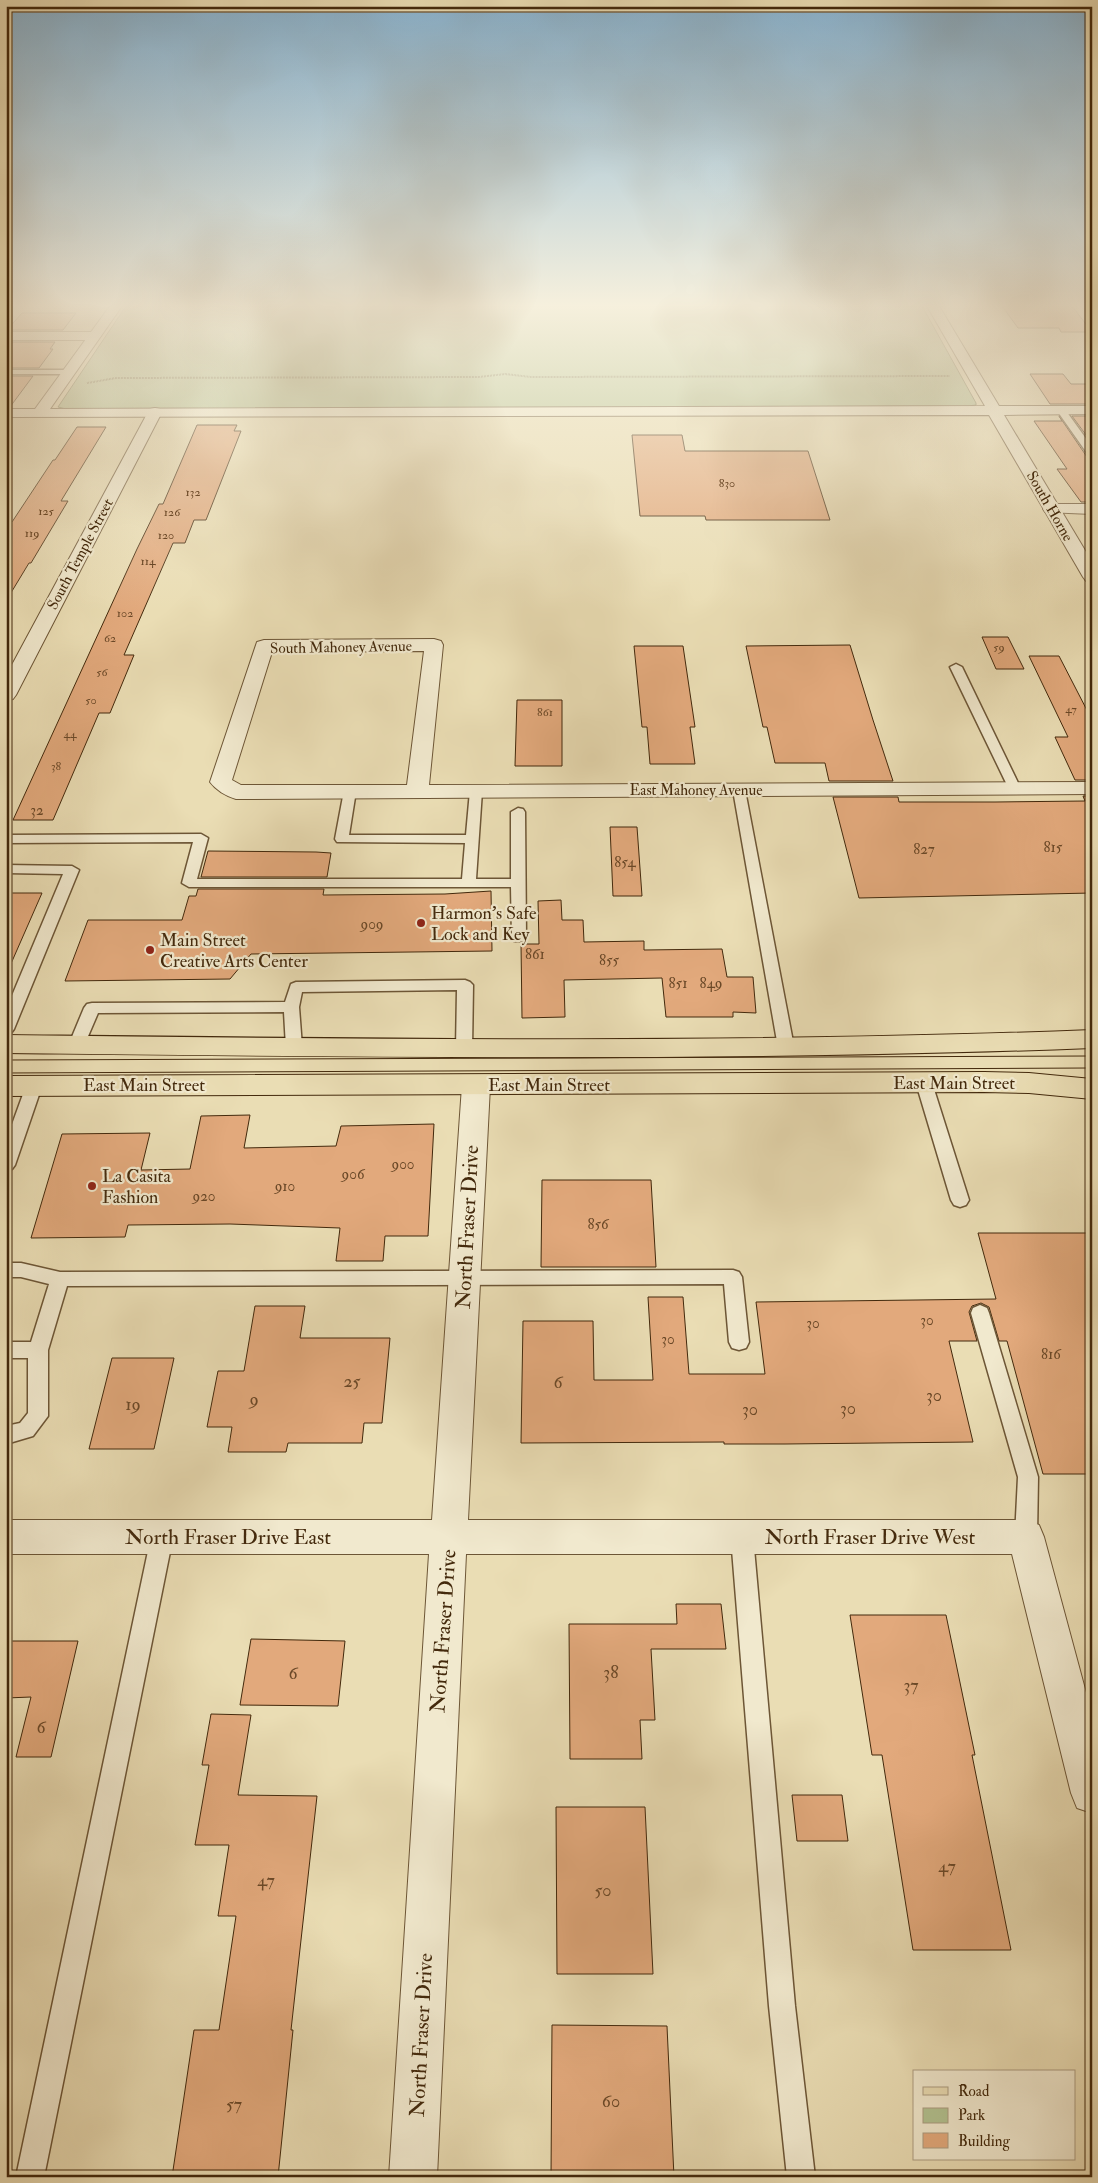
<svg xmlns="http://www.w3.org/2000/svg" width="1098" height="2183" font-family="'IM FELL Double Pica',serif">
<rect width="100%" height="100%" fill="#eaddb4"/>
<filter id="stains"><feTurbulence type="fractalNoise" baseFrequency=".004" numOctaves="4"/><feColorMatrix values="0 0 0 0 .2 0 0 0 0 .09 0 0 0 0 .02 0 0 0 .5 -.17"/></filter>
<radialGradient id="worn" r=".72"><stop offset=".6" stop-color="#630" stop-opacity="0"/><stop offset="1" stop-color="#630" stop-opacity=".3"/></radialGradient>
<path fill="#b2c291" stroke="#7a764e" d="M126,306H922L976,403V405L968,406L66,409L58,407Z"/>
<path fill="#e2a97c" stroke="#43290c" d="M1002,306H1072L1092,332H1061L1059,328H1018Z
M22,313H76L63,330H7Z
M6,342H55L50,349H53L39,368H6Z
M1030,374H1063L1071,384H1092V404H1050Z
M6,376H33L10,407H6Z
M1059,416L1087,457L1092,459V502H1081L1057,469H1067L1034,421H1062Z
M1072,416H1092V443Z
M197,425H237L234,431H241L206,520H194L185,543H173L124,655H134L110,713H99L53,820H13L137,549L159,504H163Z
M77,427H106L61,501H68L31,563H29L6,601V522H12L53,460H55Z
M632,435H682L685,451H808L830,520H706L705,516H640Z
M982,637H1008L1024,669H996Z
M850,645L873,720L893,781H829L825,763H775L767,727H763L746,646Z
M634,646H683L695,727H690L695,764H650L647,727H642Z
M1029,656H1059L1092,720V780H1075L1055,737H1068Z
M517,700H562V766H515Z
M1083,796H1092V893L859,898L833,797H898L899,802H995L1085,801Z
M610,827H637L642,896H613Z
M208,851L316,852L331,853L327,877H201Z
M198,889H324L323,895L445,894L491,891L492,951L251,954L230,979L65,981L88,920H182L189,896H196Z
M6,893H42L6,975Z
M561,900L562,920H583L584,942L644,941V950L722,949L727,977H753L756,1013L733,1012V1017H666L662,978L564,980L565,1017L522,1018L521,944H539L538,901Z
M250,1115L244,1148L336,1146L341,1126L434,1124L428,1236H385L383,1261H336L340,1228L230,1224L128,1225L125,1237L31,1238L62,1134L150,1133L141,1170L190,1169L201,1116Z
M542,1180H651L656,1267H541Z
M978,1233H1092V1474H1043L1007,1341H999L989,1307L981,1303L972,1306L969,1312L977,1341H949L973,1442L785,1444H724V1442L521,1443L523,1321H593L594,1380H653L648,1297H683L689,1374H765L756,1302L996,1299Z
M255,1306H305L300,1338H390L382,1423H364L362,1443H288L286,1452H228L232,1427H207L218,1371H244Z
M112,1358H174L154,1449H89Z
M676,1604H721L726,1649H651L655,1720H640L642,1759H570L569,1624H677Z
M850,1615H946L975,1755H972L1011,1950H913L882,1755H872Z
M251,1639L345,1641L338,1706L240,1705Z
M6,1641H78L51,1757H16L31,1697L6,1698Z
M211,1714L251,1715L238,1795L317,1796L291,2030H293L278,2177H172L194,2030H219L236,1916H218L229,1845H195L209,1765H202Z
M792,1795H842L848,1841H797Z
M556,1807H645L653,1974H557Z
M552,2025L667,2026L674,2177H551Z"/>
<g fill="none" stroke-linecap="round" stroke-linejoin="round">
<g stroke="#6d5636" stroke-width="3">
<path id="service" d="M6,370H69L73,372L69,374H6Z
M1058,408H1064L1092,447V457L1089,456L1058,412Z
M956,664L962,667L1021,789L1020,792L1015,793L1009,789L950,667Z
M739,786L745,790L794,1047L792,1051L786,1052L780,1051L778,1047L733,790Z
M350,787L356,791L349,835H466L470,791L471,788H481L482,791L476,879H511V812L518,808L523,809L525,812L526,938L524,941H514L512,938L511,887H189L182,883L193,842L6,843V835L201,834L208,838L197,879H462L465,843L337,842L335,839L344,791Z
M6,865L72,866L79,870L14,1029L11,1033L6,1034V1010L63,874L6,873Z
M465,980L470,982L473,985L472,1049L470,1053L464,1054L458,1053L456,1049L457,990L302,992L299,1007L302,1047L300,1051L294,1052L288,1051L286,1047L284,1012L98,1013L83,1048L77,1049L71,1048L69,1044L84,1008L87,1004L92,1003L285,1002L291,984L296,982Z
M924,1077L930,1079L932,1083L969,1200L966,1205L960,1207L954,1205L951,1200L916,1083L918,1079Z
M34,1080L40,1082L42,1086L15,1165L12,1169L6,1171V1141L26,1086L28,1082Z
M6,1263H21L60,1272L733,1270L739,1272L742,1277L749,1342L746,1348L739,1350L732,1348L729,1342L724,1284L67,1286L48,1350V1416L33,1436L6,1444V1426L20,1423L28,1413V1358H6V1342H31L49,1284L21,1277H6Z
M980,1305L987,1308L989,1313L1038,1477L1037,1537L1034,1544L1026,1547L1018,1544L1015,1537L1018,1477L971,1313L973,1308Z
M162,1527L170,1530L173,1537L44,2177H16L151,1537L154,1530Z
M742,1527L750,1530L753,1537L795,2006L815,2177H787L769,2006L731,1537L734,1530Z"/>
</g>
<g stroke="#6d5636" stroke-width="2">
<path id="minor" d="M6,332H95L101,336L95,340H6Z
M155,408L160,409L162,412L16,695L13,699L6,701V676L148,412L150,409Z
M1051,504H1092V514L1045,512L1043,509L1045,506Z
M434,639L441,641L443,645L429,785L1092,782V794L236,799C226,796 216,790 210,782L257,642L264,640ZM424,651L407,785H241L232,780L272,652Z
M476,1076L486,1079L490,1086L468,1520H1026L1039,1525L1044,1537L1092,1715V1813L1077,1808L1071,1793L1012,1554H466L437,2177H389L429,1554H6V1520H432L462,1086L466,1079Z"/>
</g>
<g stroke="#6d5636" stroke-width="2">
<path id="tertiary" d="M110,306H122L50,409L985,406L927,306H939L999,406H1092V414L1004,415L1092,562V582L1086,581L1083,577L989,415L6,417V409H35Z"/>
</g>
<g stroke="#43290c" stroke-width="2">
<path id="primary" d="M1092,1030V1048C730,1062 368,1057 6,1053V1035C368,1039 730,1044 1092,1030Z
M984,1072L1029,1073L1092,1079V1099L1029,1093L984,1092L6,1096V1076Z"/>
</g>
<path stroke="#43290c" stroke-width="2" stroke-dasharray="0.5 1" stroke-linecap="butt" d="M87,383L116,378L479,377L505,374L531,377L950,376"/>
<use href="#service" fill="#f1e9ce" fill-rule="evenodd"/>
<use href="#minor" fill="#f1e9ce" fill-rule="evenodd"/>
<use href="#tertiary" fill="#f1e9ce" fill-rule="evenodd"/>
<use href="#primary" fill="#eaddb4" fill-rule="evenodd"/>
<path stroke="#43290c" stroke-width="1" d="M6,1060L1092,1056
M6,1073L1092,1068"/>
</g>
<linearGradient id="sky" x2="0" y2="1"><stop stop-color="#89b6d5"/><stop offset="0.5" stop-color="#f6f0dd"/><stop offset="1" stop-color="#f6f0dd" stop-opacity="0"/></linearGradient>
<rect width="1098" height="611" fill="url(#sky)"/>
<g fill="#8f2418" stroke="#f1e9ce" stroke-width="2">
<circle cx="421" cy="923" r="5"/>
<circle cx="150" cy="950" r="5"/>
<circle cx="92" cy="1186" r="5"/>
</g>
<g text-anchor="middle" stroke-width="4.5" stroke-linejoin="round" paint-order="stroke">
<g font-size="12" fill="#6b4928">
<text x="727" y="487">830</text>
<text x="193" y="496">132</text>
<text x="46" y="515">125</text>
<text x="172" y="516">126</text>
<text x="32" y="537">119</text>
<text x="166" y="539">120</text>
<text x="148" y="565">114</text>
<text x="125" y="617">102</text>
<text x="110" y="642">62</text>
<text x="999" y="651">59</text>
<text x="102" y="676">56</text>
<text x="91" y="704">50</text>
<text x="1071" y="713">47</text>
<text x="545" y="716">861</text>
<text x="70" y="738">44</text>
<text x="56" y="770">38</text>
</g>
<g font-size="15" fill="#43290c" stroke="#f1e9ce">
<text transform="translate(1050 506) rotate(60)" y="5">South Horne</text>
<text transform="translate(80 554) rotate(-62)" y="5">South Temple Street</text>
<text transform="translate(341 647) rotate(-1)" y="5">South Mahoney Avenue</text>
<text x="696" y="795">East Mahoney Avenue</text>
</g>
<g font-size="15" fill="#6b4928">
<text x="37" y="815">32</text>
<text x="1053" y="852">815</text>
<text x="924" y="854">827</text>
<text x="625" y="867">854</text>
<text x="372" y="929">909</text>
<text x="535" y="959">861</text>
<text x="609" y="965">855</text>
<text x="678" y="988">851</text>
<text x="711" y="988">849</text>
<text x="403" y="1169">900</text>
<text x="353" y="1179">906</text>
<text x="285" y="1191">910</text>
<text x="204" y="1201">920</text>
<text x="598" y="1229">856</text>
<text x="927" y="1325">30</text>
<text x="813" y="1328">30</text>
<text x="668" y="1344">30</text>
<text x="1051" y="1359">816</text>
</g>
<g font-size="18" fill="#43290c" stroke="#f1e9ce" text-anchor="start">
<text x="431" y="919">Harmon's Safe<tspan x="431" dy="21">Lock and Key</tspan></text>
<text x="160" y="946">Main Street<tspan x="160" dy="21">Creative Arts Center</tspan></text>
<text x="102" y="1182">La Casita<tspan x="102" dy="21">Fashion</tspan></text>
</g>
<g font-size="18" fill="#43290c" stroke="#f1e9ce">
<text x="954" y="1089">East Main Street</text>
<text x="144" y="1091">East Main Street</text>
<text x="549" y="1091">East Main Street</text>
</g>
<g font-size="18" fill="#6b4928">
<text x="352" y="1387">25</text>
<text x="558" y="1388">6</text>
<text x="934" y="1401">30</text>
<text x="254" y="1405">9</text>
<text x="133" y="1410">19</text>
<text x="848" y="1414">30</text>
<text x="750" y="1415">30</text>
<text x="611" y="1678">38</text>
<text x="293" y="1679">6</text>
<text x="911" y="1691">37</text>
<text x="41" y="1733">6</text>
<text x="947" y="1872">47</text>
<text x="266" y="1886">47</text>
<text x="603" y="1896">50</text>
<text x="611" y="2107">60</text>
<text x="234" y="2110">57</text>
</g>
<g font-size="21" fill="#43290c" stroke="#f1e9ce">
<text transform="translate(467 1227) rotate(-87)" y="7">North Fraser Drive</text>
<text x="228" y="1544">North Fraser Drive East</text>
<text x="870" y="1544">North Fraser Drive West</text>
<text transform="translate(443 1631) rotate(-86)" y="7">North Fraser Drive</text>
<text transform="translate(421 2035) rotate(-87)" y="7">North Fraser Drive</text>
</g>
</g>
<rect width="1098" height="2183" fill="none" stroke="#eaddb4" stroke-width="25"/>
<rect x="8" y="8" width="1083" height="2168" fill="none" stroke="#43290c" stroke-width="2.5"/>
<rect x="12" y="12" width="1073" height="2158" fill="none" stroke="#43290c"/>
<rect x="913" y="2070" width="162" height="90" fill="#f1e9ce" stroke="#ab9c80"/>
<rect x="923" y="2087" width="25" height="8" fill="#eaddb4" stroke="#ab9c80"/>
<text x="958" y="2096" font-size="15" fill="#43290c">Road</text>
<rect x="923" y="2108" width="25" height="15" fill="#b2c291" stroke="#ab9c80"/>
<text x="958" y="2120" font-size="15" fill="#43290c">Park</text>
<rect x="923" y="2133" width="25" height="15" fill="#e2a97c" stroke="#ab9c80"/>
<text x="958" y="2146" font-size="15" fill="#43290c">Building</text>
<rect width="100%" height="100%" filter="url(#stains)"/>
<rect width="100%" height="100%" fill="url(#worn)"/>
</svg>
